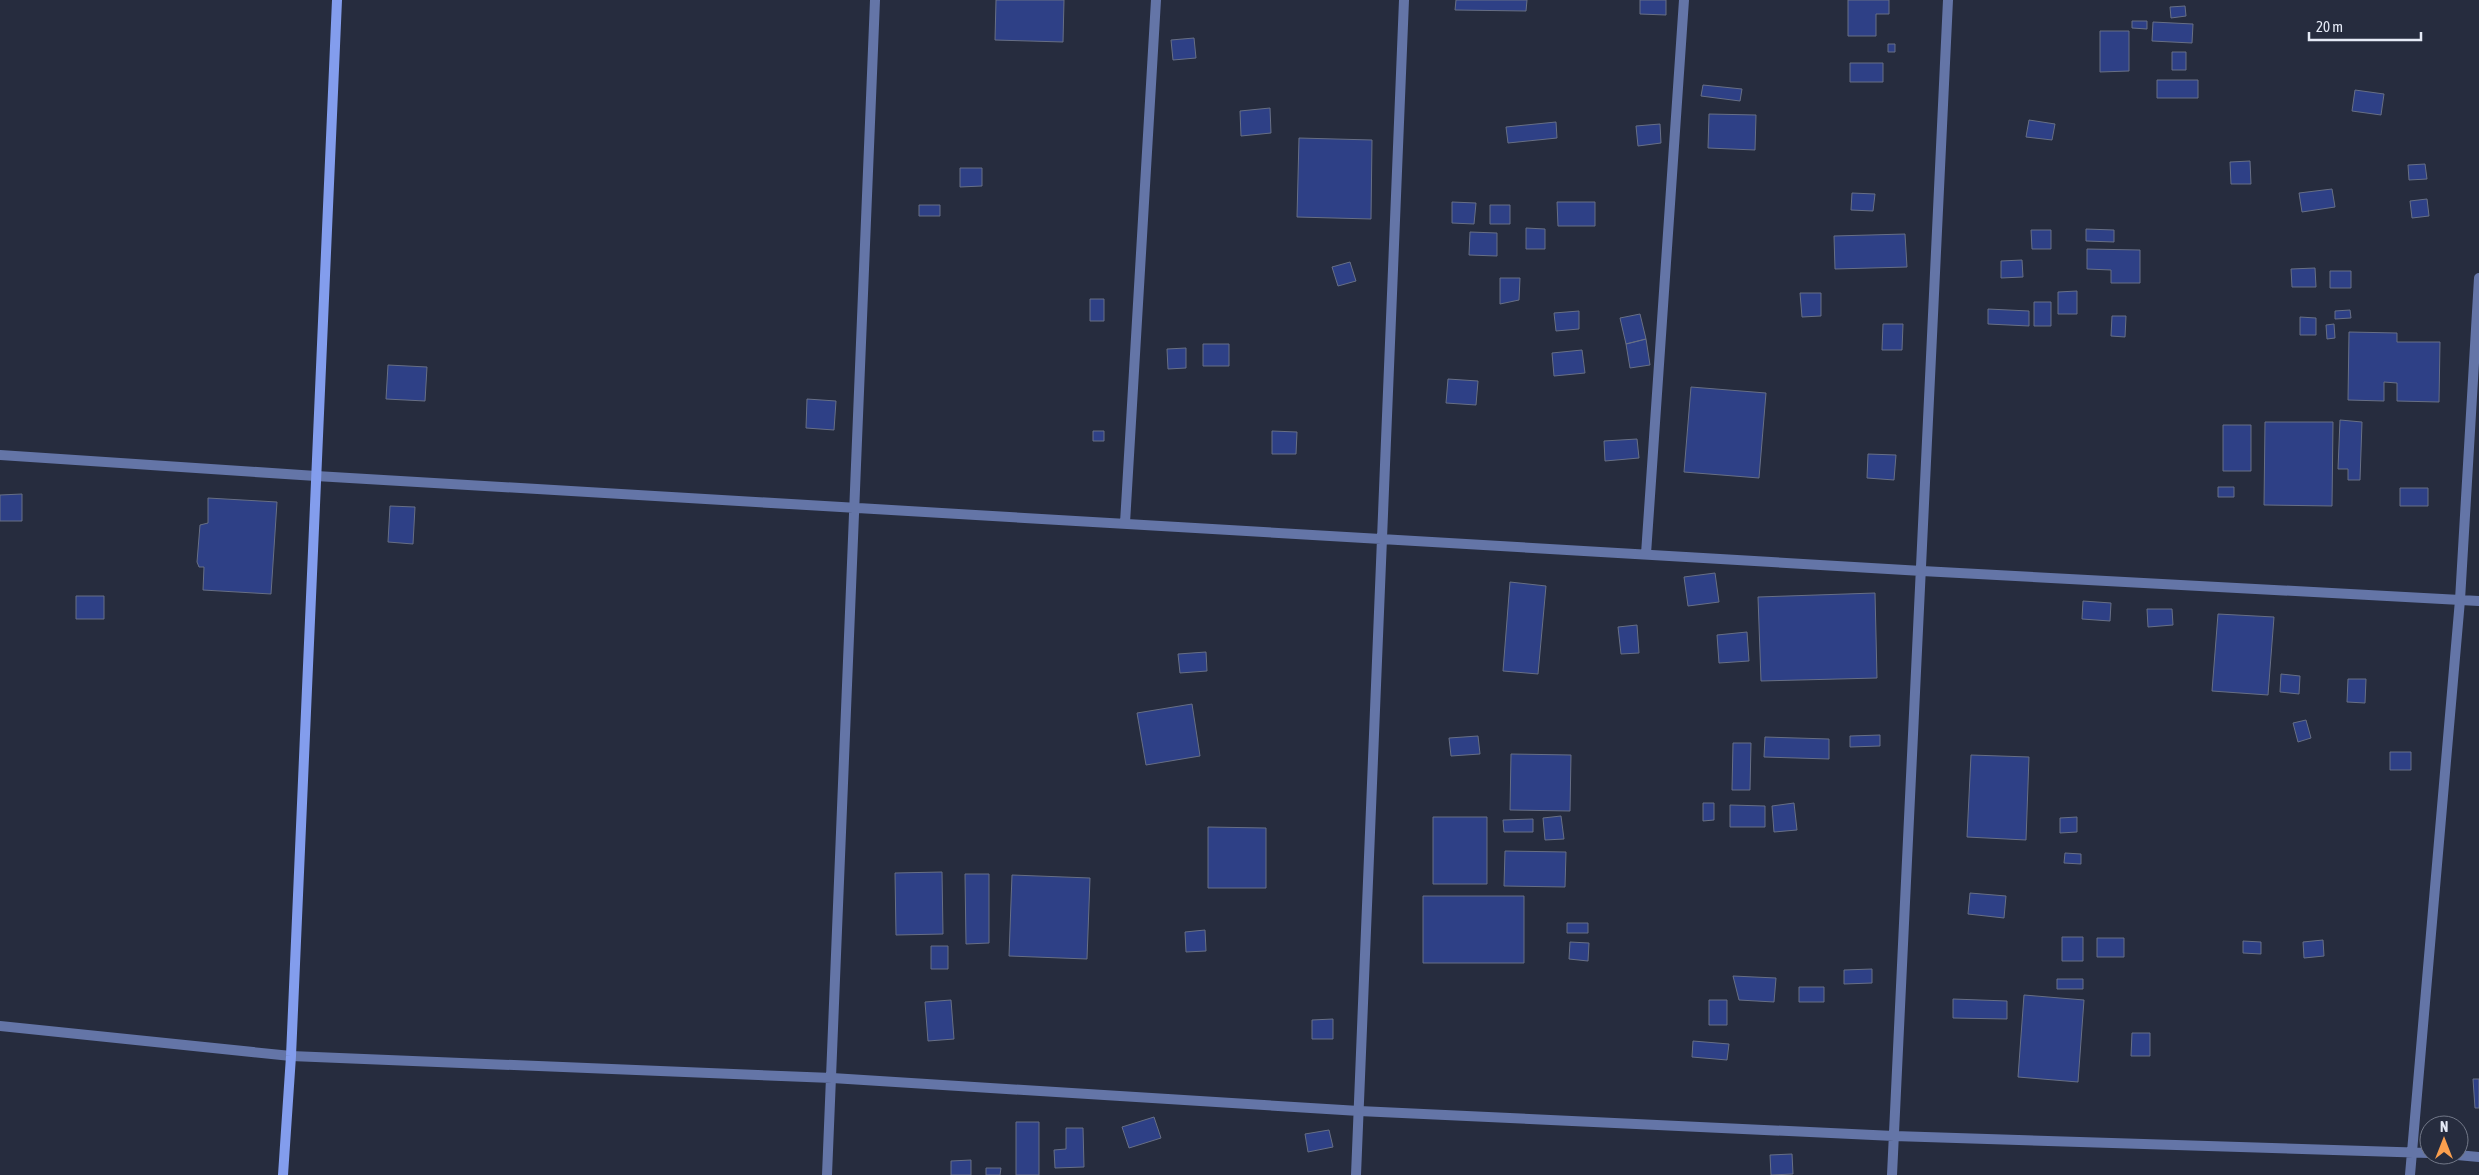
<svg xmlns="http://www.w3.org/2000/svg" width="2479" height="1175" font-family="'Asap Condensed',sans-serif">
<rect width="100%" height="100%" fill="#262c3e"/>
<path fill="#2e4086" stroke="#676f85" d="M996,0H1064L1063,42L995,40Z
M1456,0H1527L1526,11L1455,10Z
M1640,0H1666V15L1640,14Z
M1848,0H1889V14H1876V36H1848Z
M2185,6L2186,16L2171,18L2170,7Z
M2132,21H2147V29L2132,28Z
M2153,22L2193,24L2192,43L2152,41Z
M2100,31H2129V71L2100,72Z
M1194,38L1196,58L1173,60L1171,40Z
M1888,44H1895V52H1888Z
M2172,52H2186V70H2172Z
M1850,63H1883V82H1850Z
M2157,80H2198V98H2157Z
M1703,85L1742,89L1740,101L1701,96Z
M2355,90L2384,94L2381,115L2352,111Z
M1270,108L1271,133L1241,136L1240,111Z
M1709,114L1756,115L1755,150L1708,148Z
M2029,120L2055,124L2052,140L2026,137Z
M1556,122L1557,138L1508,143L1506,127Z
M1660,124L1661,143L1638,146L1636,126Z
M1299,138L1372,140L1371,219L1297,217Z
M2250,161L2251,184H2231L2230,162Z
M2425,164L2427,179L2409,180L2408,165Z
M960,168H982V186L960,187Z
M2332,189L2335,207L2302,212L2299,193Z
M1852,193L1875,194L1873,211L1851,210Z
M2427,199L2429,216L2412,218L2410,201Z
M1452,202L1476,203L1474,224L1452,223Z
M1557,202H1595V226H1558Z
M919,205H940V216H919Z
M1490,205H1510V224H1490Z
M1526,228L1545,229V249H1526Z
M2086,229L2114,230V242L2086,241Z
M2031,230H2051V249H2032Z
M1470,232L1497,233V256L1469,255Z
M1905,234L1907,267L1835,269L1834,236Z
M2087,249L2140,250V283H2111V270L2087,269Z
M2022,260L2023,277L2001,278V261Z
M1350,262L1356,281L1338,286L1332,267Z
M2315,268L2316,287H2292L2291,269Z
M2330,271H2351V288H2330Z
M1500,278H1520L1519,300L1500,304Z
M2077,291V314H2058V292Z
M1800,293H1821V316L1802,317Z
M1090,299H1104V321H1090Z
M2034,302H2051V326H2034Z
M1988,309L2029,311V326L1988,324Z
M2350,310L2351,318L2335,319V311Z
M1579,311V329L1556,331L1554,313Z
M1640,314L1646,339L1626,344L1620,318Z
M2112,316H2126L2125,337L2111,336Z
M2300,317L2316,318V335H2300Z
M1883,324H1903L1902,350H1882Z
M2334,324L2335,338L2327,339L2326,325Z
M2349,332L2397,333V342H2440L2439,402L2397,401V383L2384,382V401L2348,400Z
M1646,339L1650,365L1630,368L1626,344Z
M1203,344H1229V366H1203Z
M1186,348V368L1168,369L1167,349Z
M1582,350L1585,373L1554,376L1552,353Z
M388,365L427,367L425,401L386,399Z
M1448,379L1478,381L1476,405L1446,403Z
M1691,387L1766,393L1759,478L1684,472Z
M807,399L836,401L834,430L806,428Z
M2340,420L2362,422L2360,480H2348V469H2338Z
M2265,422H2333L2332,506L2264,505Z
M2223,425H2251V471H2223Z
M1093,431H1104V441H1093Z
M1272,431L1297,432L1296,454H1272Z
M1637,439L1639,458L1605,461L1604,441Z
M1868,454L1896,455L1894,480L1867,478Z
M2218,487H2234V497H2218Z
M2400,488H2428V506H2400Z
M22,494V521H0V495Z
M208,498L277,502L271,594L203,590L204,567H199L197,562L200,525L208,523Z
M390,506L415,507L413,544L388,542Z
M1715,573L1719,602L1688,606L1684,577Z
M1510,582L1546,586L1538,674L1503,671Z
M1875,593L1877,678L1761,681L1758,597Z
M76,596H104V619H76Z
M2083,601L2111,603L2110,621L2082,619Z
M2147,609H2172L2173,625L2148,627Z
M2218,614L2274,617L2268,695L2212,691Z
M1637,625L1639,653L1621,654L1618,627Z
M1747,632L1749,661L1719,663L1717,635Z
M1206,652L1207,671L1180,673L1178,654Z
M2281,674L2300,676L2299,694L2280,692Z
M2348,679H2366L2365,703L2347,702Z
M1192,704L1200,756L1146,765L1137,713Z
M2306,720L2311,738L2298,742L2293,723Z
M1880,735V746L1850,747V736Z
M1478,736L1480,754L1451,756L1449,738Z
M1765,737L1829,739V759L1764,757Z
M1733,743H1751L1750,790H1732Z
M2390,752H2411V770H2390Z
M1511,754L1571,755L1570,811L1510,810Z
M1971,755L2029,757L2026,840L1967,837Z
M1703,803H1714V820L1703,821Z
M1794,803L1797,830L1774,832L1772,806Z
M1730,805L1765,806V827H1730Z
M1561,816L1564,839L1545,840L1543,818Z
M1433,817H1487V884H1433Z
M2077,817V832L2060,833V818Z
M1533,819V832H1504L1503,820Z
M1208,827L1266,828V888H1208Z
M1505,851L1566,852L1565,887L1504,886Z
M2065,853L2081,854V864L2064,863Z
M942,872L943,934L896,935L895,873Z
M965,874H989V943L966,944Z
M1012,875L1090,878L1087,959L1009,956Z
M1970,893L2006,896L2004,918L1968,914Z
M1423,896H1524V963H1423Z
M1567,923H1588V933H1567Z
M1205,930L1206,951L1186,952L1185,932Z
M2062,937H2083V961H2062Z
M2097,938H2124V957H2097Z
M2323,940L2324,956L2304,958L2303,942Z
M2243,941L2261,942V954L2243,953Z
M1570,942L1589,943L1588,961L1569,959Z
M931,946H948V969H931Z
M1872,969V983L1844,984V970Z
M1733,976L1776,978L1774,1002L1739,1000Z
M2057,979H2083V989H2057Z
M1799,987H1824V1002H1799Z
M2024,995L2084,1000L2078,1082L2018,1077Z
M1953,999L2007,1001V1019L1953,1018Z
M951,1000L954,1039L928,1041L925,1002Z
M1709,1000H1727V1025H1709Z
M1333,1019V1039H1312V1020Z
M2132,1033H2150V1056H2131Z
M1693,1041L1729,1044L1727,1060L1692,1057Z
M2473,1079H2479V1108H2475Z
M1154,1117L1161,1138L1129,1148L1122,1127Z
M1016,1122H1039V1175H1016Z
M1066,1128H1083L1084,1167L1055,1168L1054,1150L1066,1149Z
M1329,1130L1333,1147L1308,1152L1305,1134Z
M1792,1154L1793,1174L1771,1175L1770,1155Z
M971,1160V1175H951V1161Z
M986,1168H1001L1000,1175H986Z"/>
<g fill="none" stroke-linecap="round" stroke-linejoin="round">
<path stroke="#6475a7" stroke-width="10" d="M0,455L316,476L1922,571L2479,601
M1125,523L1156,0
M1646,554L1684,0
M0,1026L291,1056L832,1078L1359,1111L1894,1136L2429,1153
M2457,1155L2479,1157
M827,1175L875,0
M1356,1175L1404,0
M1892,1175L1948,0
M2410,1175L2460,600L2479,278"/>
<path stroke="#839ded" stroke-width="10" d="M283,1175L291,1056L337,0"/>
</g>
<g transform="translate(2444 1140)"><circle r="24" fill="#262c3e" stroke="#727888"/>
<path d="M0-4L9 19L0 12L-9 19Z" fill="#fa9f4e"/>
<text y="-8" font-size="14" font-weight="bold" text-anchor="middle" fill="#e5eaf6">N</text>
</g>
<path d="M2309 32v8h112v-8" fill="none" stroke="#e5eaf6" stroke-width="2.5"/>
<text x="2316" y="32" font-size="15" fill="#e5eaf6" stroke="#262c3e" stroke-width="4" paint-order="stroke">20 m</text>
</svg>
